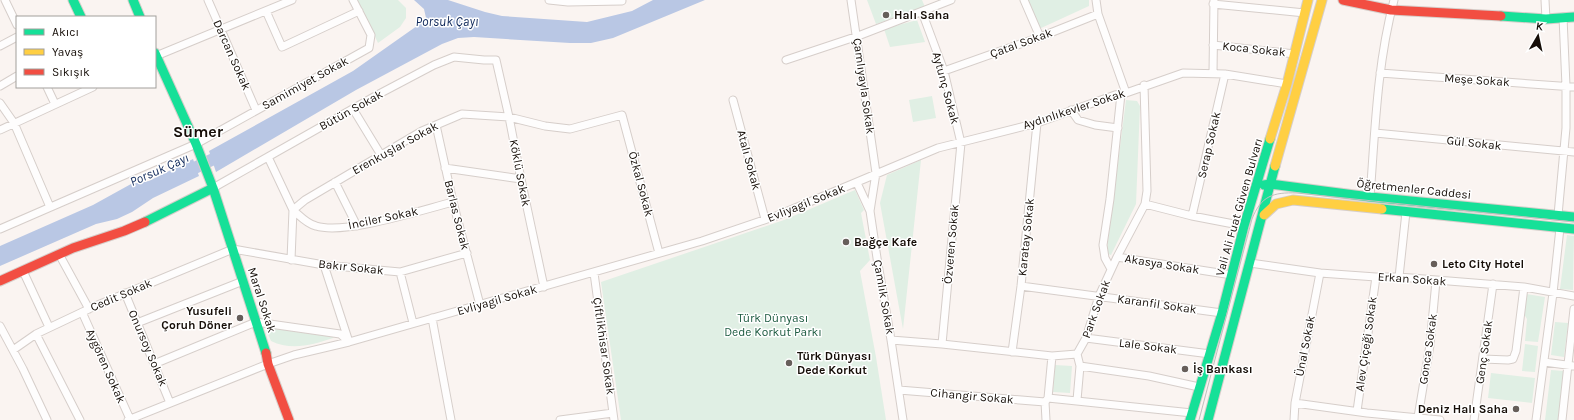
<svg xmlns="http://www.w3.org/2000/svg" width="1574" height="420" font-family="Karla,sans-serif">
<rect width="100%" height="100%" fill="#faf4f1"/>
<path fill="#e0efe4" d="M357,0H398L406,8V18L400,27L378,43Z
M867,0H922L925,7L876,24Z
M1027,0H1089V6L1039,29Z
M917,20L925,42L890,47L884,29Z
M932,96L936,118L913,122L909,100Z
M1126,100L1137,101L1140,106L1136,204L1111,255L1108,254L1107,249Z
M921,160L903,329L880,203L887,175Z
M855,190L864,210L861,213L870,260L860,271L876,357L886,420H621L601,282L784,220Z
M1567,235L1574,236L1573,290L1560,289Z
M1526,294L1545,297L1538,342L1525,341L1527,319L1524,314Z
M1555,322L1568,323L1564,357L1551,355Z
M265,327L333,336L334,337L333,338C313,345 291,351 271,341Z
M1525,344L1538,346L1535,372L1522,371Z
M1055,365L1072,366L1070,393L1053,392Z
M1551,370L1564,371L1558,420H1545Z
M1491,373L1535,378L1532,403L1488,398Z"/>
<path fill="#b9c7e4" d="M414,0H448L485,12L502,16L587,22L632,11L653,0H705L613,38L591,43H570L474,37L458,38L442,44L356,90L216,172L209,151L353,71L424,21L426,18L424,9Z
M193,159L199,176L153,198L132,212L117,219L96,224L0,266V246L93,205L131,184L149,181Z"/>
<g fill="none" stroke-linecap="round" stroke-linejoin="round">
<path stroke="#b9c7e4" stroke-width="12" d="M182,174L226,153"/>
<g stroke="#d6ceca" stroke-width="9">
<path id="street" d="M5,0L17,25
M208,0L256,110
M549,0L568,2L622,1
M851,0L876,173L870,211L877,258L891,340L903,420
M1024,0L1040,37
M1096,0L1098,14L1126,93
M1545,0L1546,19
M1213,4L1305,13
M266,11L282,47L359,11
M922,12L944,71L961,143L942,344
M1213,45L1295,54
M0,46L17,37
M156,56L292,0
M786,60L858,36L951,0
M944,71L1040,37L1098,14
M1213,73L1214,0
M1380,73L1574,87
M0,86L17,76
M47,87L55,104
M733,100L765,219
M0,103L14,123L50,207
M353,109L381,155
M1071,110L1078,120L1095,125L1118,128
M436,125L453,202L480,305
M0,130L93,87
M1375,133L1574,152
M268,157L293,210L291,260
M445,168L521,179
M335,182L357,226
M857,183L870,211
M213,188L379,94L434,65L454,57L484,60H496L509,117L521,179L544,287
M1370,197C1375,131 1377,64 1394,0
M1145,204L1192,216L1244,226
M293,210L305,200L422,131L462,114L509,117L545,126L570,129L622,115L659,253
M293,210C300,216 307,224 316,226C346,235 421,210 453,202
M1558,215L1566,128V86L1563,17
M1192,216L1225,74
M0,229L196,144L369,48L371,35L353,0
M59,254L89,309
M1117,257L1232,275
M1250,263L1320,273L1376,277H1399L1524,287L1574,296
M324,265L349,342
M1111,269L1105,258L1103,245L1110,199L1121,94
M23,271L49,327
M400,272L413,323
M594,273L614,420
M1399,277L1406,212
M1021,286L1222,313
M125,293L170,403
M82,312L130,419
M432,318L451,420
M137,323L243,281
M0,326L23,369L47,420
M36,334L80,420
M1086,338L1210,354
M891,340L942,344L1052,356L1077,354L1086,338L1099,296L1117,257L1145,204L1147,191L1144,85
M13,350L36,334L93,307L233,249L324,265L400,272L467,253
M1012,352L1021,286L1037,123
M1077,354L1080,366L1149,376L1199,387
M1483,359L1508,360L1513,359L1516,351L1524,287
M1544,362L1574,366
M154,364L256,322L340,334L349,342
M899,390L1045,402
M1048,398L1192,413
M1077,400L1080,366
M1295,403L1367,413L1440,420
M1357,411L1376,277
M1418,417L1430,345L1436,281
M128,420L268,364L294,355L349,342L702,241L776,216L938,148L1037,123L1115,95L1126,93L1183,73L1225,74L1287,84
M560,420L613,413
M1046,420L1045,402L1048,398L1052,356
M1294,420L1295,403L1320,273
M1474,420L1493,284
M1536,420L1553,293L1560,228
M1562,420L1574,309"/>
</g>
<g stroke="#d6ceca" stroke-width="11">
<path id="fast" d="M73,0L81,17
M133,0L140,17
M1501,16L1546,19L1574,17
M155,53L196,144L213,188L266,353
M1264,185L1270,184L1370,197L1574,217
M1382,209L1574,229
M145,222L213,188
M1190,420L1222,313L1244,226L1270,139
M1208,420L1275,166"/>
</g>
<g stroke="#d6ceca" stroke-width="11">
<path id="slow" d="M1270,139L1287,84L1308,0
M1275,166L1322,0
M1264,215L1276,204L1293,200L1382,209"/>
</g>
<g stroke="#d6ceca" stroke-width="11">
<path id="jam" d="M1343,0L1391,10L1501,16
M0,281L73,248L124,231L145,222
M266,353L268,364L289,420"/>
</g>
<use href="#street" stroke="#fefdfd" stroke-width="7"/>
<use href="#fast" stroke="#16e098" stroke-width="9"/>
<use href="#slow" stroke="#ffcf43" stroke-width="9"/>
<use href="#jam" stroke="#f24e42" stroke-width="9"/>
<path stroke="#c1bfbe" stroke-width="1" d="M1199,420L1252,219C1261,196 1273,192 1297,193L1574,222"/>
</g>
<g fill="#665e5a" stroke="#fff" stroke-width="1.5">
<circle cx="886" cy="15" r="4"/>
<circle cx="846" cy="242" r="4"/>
<circle cx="1434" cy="264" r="4"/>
<circle cx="240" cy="318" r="4"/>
<circle cx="789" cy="363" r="4"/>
<circle cx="1185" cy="369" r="4"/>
<circle cx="1516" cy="409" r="4"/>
</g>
<g text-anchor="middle" stroke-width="3" stroke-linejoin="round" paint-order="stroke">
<g font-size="12" font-weight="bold" fill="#160e08" stroke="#fff" text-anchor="start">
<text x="894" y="19">Halı Saha</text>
<text x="854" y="246">Bağçe Kafe</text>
<text x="1442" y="268">Leto City Hotel</text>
<text x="232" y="315" text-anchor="end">Yusufeli<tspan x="232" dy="14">Çoruh Döner</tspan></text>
<text x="797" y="360">Türk Dünyası<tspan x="797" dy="14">Dede Korkut</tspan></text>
<text x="1193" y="373">İş Bankası</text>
<text x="1508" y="413" text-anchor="end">Deniz Halı Saha</text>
</g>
<g font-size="12" fill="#160e08" stroke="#fff">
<text transform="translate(1021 43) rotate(-20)" y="4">Çatal Sokak</text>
<text transform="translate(1254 49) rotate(6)" y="4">Koca Sokak</text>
<text transform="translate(232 55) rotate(66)" y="4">Darcan Sokak</text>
<text transform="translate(1477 80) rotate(4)" y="4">Meşe Sokak</text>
<text transform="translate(305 83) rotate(-29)" y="4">Samimiyet Sokak</text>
<text transform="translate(864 86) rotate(82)" y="4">Çamlıyayla Sokak</text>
<text transform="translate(946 88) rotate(75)" y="4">Aytunç Sokak</text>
<text transform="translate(1074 109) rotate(-18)" y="4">Aydınlıkevler Sokak</text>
<text transform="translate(351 110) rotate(-29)" y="4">Bütün Sokak</text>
<text transform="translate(1474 143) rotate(6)" y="4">Gül Sokak</text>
<text transform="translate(1209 145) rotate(-77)" y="4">Serap Sokak</text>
<text transform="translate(395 148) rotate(-29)" y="4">Erenkuşlar Sokak</text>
<text transform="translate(749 160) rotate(75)" y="4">Atalı Sokak</text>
<text transform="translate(520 173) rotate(79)" y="4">Köklü Sokak</text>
<text transform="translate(641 184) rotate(75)" y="4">Özkal Sokak</text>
<text transform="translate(1414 189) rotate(6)" y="4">Öğretmenler Caddesi</text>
<text transform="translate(806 203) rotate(-22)" y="4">Evliyagil Sokak</text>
<text transform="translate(1239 207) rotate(-74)" y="4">Vali Ali Fuat Güven Bulvarı</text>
<text transform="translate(457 215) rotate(76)" y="4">Barlas Sokak</text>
<text transform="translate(383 218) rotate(-12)" y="4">İnciler Sokak</text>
<text transform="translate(1026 237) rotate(-84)" y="4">Karatay Sokak</text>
<text transform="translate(951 244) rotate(-85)" y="4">Özveren Sokak</text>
<text transform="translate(1162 264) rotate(9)" y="4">Akasya Sokak</text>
<text transform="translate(351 267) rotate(6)" y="4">Bakır Sokak</text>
<text transform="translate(1412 279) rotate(4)" y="4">Erkan Sokak</text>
<text transform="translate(121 295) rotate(-23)" y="4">Cedit Sokak</text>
<text transform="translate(884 297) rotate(80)" y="4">Çamlık Sokak</text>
<text transform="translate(262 300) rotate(72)" y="4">Maral Sokak</text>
<text transform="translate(497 300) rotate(-16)" y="4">Evliyagil Sokak</text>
<text transform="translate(1157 304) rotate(8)" y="4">Karanfil Sokak</text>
<text transform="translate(1096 309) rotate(-70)" y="4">Park Sokak</text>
<text transform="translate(1366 344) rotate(-82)" y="4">Alev Çiçeği Sokak</text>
<text transform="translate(604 346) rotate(82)" y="4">Çiftlikhisar Sokak</text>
<text transform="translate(1148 346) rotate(7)" y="4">Lale Sokak</text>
<text transform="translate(1305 346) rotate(-79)" y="4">Ünal Sokak</text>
<text transform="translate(148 348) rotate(67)" y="4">Onursoy Sokak</text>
<text transform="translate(1428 349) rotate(-82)" y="4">Gonca Sokak</text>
<text transform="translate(1484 352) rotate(-82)" y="4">Genç Sokak</text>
<text transform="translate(106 366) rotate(66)" y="4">Aygören Sokak</text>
<text transform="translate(972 396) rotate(5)" y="4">Cihangir Sokak</text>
</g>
<g font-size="12" fill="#1d5b41" stroke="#fff">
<text x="773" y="322">Türk Dünyası<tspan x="773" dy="14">Dede Korkut Parkı</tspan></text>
</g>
<g font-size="13" font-style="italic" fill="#0f285a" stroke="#fff">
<text x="447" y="26">Porsuk Çayı</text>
<text transform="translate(159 169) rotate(-24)" y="5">Porsuk Çayı</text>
</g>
<g font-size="16" font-weight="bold" fill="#160e08" stroke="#fff">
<text x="198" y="137">Sümer</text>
</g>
</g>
<rect x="16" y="16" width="140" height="72" fill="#ffffff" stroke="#a29f9c"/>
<rect x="24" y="29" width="20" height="6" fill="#16e098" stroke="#a29f9c"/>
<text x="52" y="36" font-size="12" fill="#160e08">Akıcı</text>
<rect x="24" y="49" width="20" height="6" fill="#ffcf43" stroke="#a29f9c"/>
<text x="52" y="56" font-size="12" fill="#160e08">Yavaş</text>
<rect x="24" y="69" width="20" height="6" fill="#f24e42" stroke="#a29f9c"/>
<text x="52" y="76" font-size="12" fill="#160e08">Sıkışık</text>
<g transform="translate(1538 36) rotate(9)" stroke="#ffffff" stroke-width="3" paint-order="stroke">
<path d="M0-3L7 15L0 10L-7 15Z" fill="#160e08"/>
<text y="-6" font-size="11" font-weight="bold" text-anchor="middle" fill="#160e08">K</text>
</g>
</svg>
